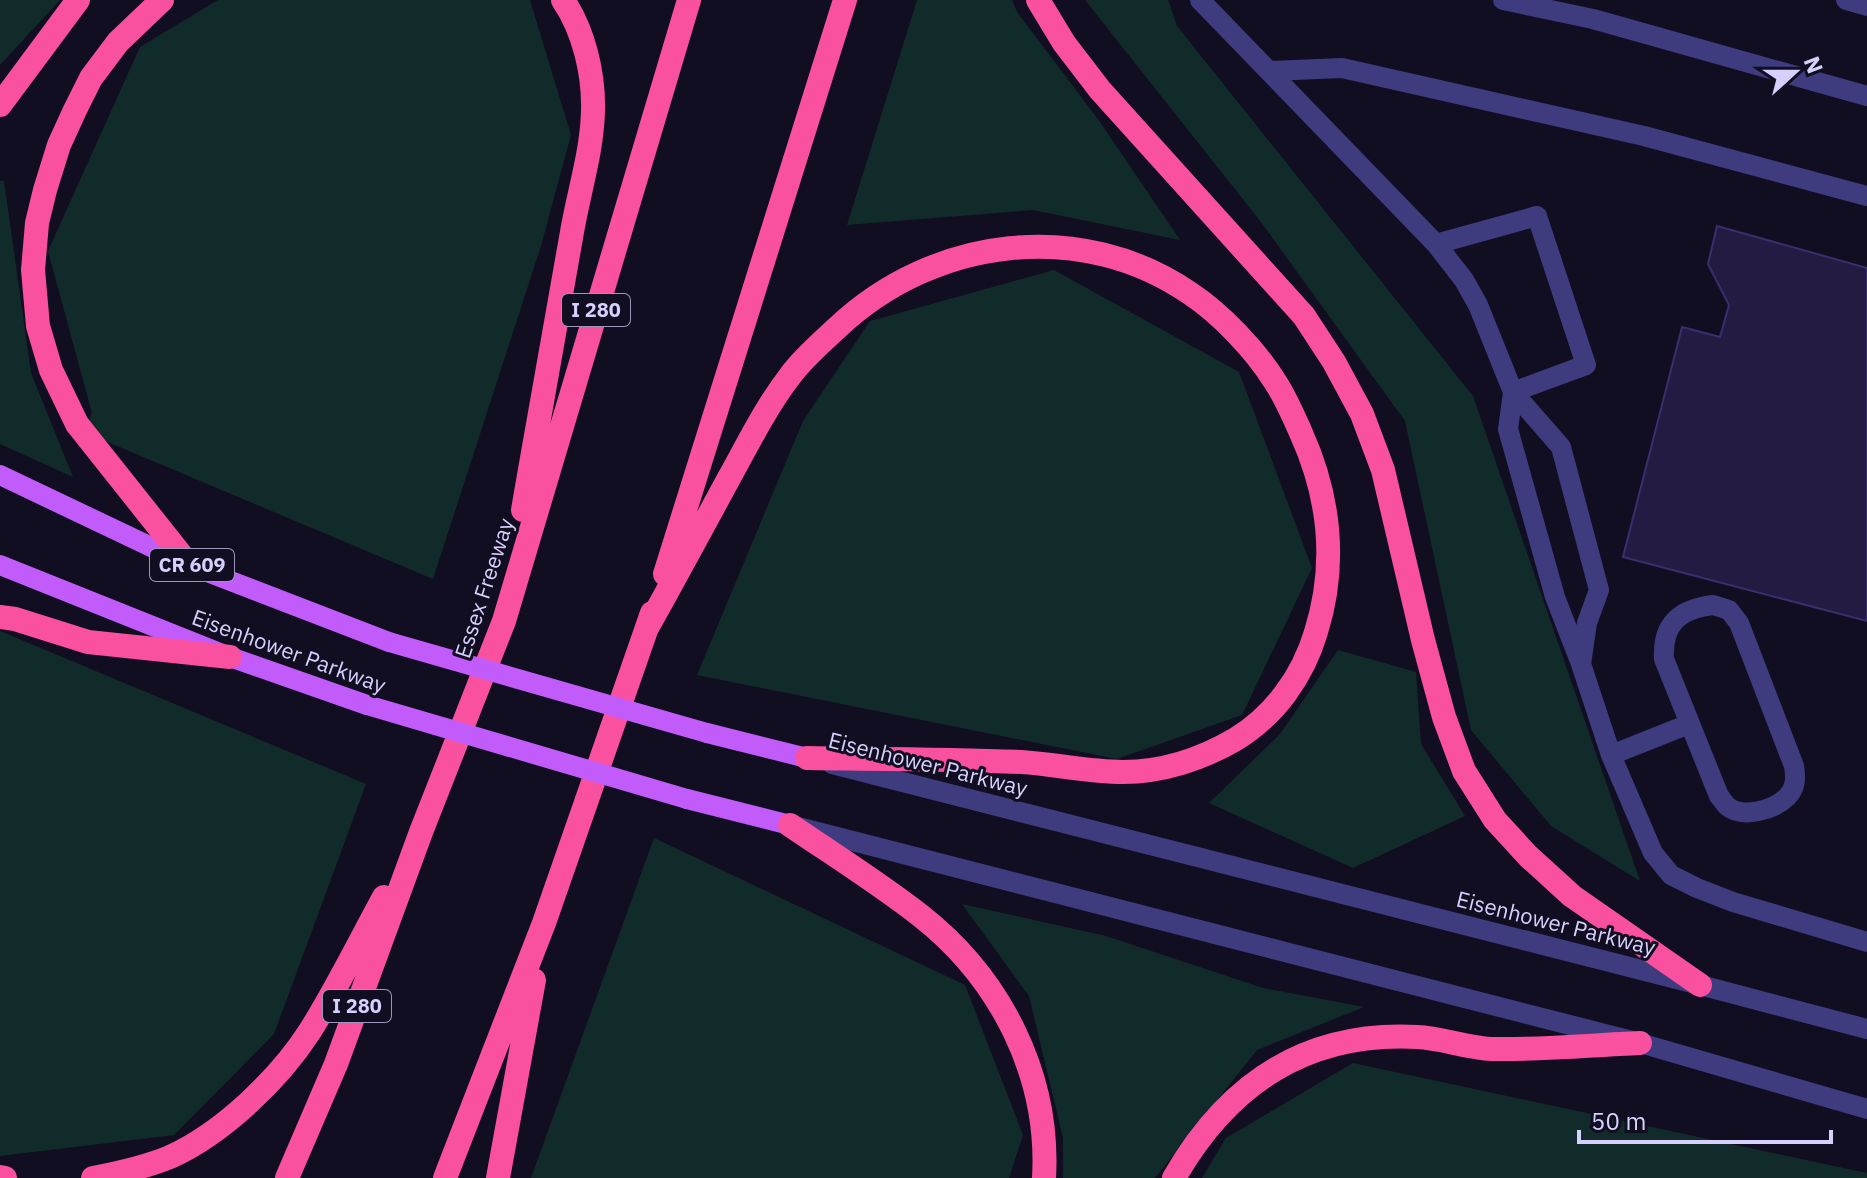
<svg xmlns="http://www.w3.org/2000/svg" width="1867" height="1178" font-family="'IBM Plex Sans',sans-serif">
<rect width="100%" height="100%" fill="#120e22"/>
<path fill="#112b2b" d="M0,0H60L0,65Z
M218,0H530L571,135L541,246L433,579L84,432L92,413L48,251L140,47Z
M917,0H1012L1017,12L1100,122L1180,240L1033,210L847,225Z
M1085,0H1168L1177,26L1473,396L1640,881L1551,826L1471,730L1405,421L1261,222Z
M0,181H4L31,373L73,477L0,444Z
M1054,270L1239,372L1312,568L1242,715L1117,759L697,675L803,421L870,321Z
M0,631L366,784L274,1034L174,1135L0,1156Z
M1338,650L1416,672L1421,744L1465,816L1353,868L1209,803L1280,734Z
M654,838L965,985L1023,1135L1009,1178H531Z
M962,904L1106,936L1263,988L1364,1007L1257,1050L1155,1178H1063V1138L1029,996Z
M1353,1063L1867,1173V1178H1202L1226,1138Z"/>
<path fill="#231b42" stroke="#3b2e6d" stroke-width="2" d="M1717,226L1867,268V621L1623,557L1682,327L1720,337L1729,305L1708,264Z"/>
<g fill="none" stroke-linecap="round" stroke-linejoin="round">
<path stroke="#3e3b7f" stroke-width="20" d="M1200,0L1436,244L1464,280L1478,305L1513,392L1586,365L1537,216L1436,244
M1503,0L1593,19L1867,96
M1846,0L1867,6
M1269,71L1342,68L1644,136L1867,196
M1713,605L1729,610L1739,623L1794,766C1796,778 1796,788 1787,797C1774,810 1742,819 1727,806C1724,803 1722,799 1719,796L1664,659C1662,624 1679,609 1713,605Z
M1581,664L1587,623L1599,590L1561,447L1513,392L1508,429L1555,597L1581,664L1611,755L1653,853L1671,875L1697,888L1733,902L1867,942
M1611,755L1689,724
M832,764L1700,985L1867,1029
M798,827L1640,1043L1867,1109"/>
<path stroke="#c15bfa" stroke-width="20" d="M0,475L189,565L389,642
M0,565L230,657L367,705
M707,733L807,758
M687,799L790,825"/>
<path stroke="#f9509f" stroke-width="24" d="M162,0L118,42L91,78L75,110L59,145L45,190L37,223L33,270L38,326L51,370L77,424L189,565
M1038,0L1064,43L1100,90L1304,316L1334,362L1362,414L1383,470L1423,640L1444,717L1464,771L1495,820L1528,856L1572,896L1700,985
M0,105L78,0
M523,510C539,417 556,324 572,232C579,191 592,152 593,111C594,74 584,31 563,0
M665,574L845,0
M0,617L15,619L88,642L230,657
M647,628C675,578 702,528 729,478C748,444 766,407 790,376C803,358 822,342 838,327C934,237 1081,218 1191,294C1221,314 1255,350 1274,380C1285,396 1293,415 1301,433C1330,497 1337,565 1316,632C1303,676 1275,715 1236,739C1202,759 1162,772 1123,772C1088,772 1055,764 1021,762C950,759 878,759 807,758
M790,825C834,855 880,884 921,916C1001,979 1050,1076 1044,1178
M0,1177L5,1178
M93,1178C119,1173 146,1167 170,1157C223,1133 279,1079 310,1031C337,988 360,941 384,897
M287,1178L336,1064L421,832L504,621L689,0
M445,1178L544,923L652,613
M498,1178L534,980
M1174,1178C1228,1084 1306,1031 1417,1037C1443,1038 1469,1049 1495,1049C1543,1050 1592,1045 1640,1043"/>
<path stroke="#c15bfa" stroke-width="20" d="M389,642L707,733
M367,705L687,799"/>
</g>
<g text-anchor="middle" stroke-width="6" stroke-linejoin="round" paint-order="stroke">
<g fill="#120e22" stroke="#9b96bb" stroke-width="2">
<rect x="562" y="294" width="68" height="32" rx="6"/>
<rect x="150" y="549" width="84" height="32" rx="6"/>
<rect x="323" y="990" width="68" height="32" rx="6"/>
</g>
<g font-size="20" font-weight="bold" fill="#d6d0fd">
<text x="596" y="317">I 280</text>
<text x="192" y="572">CR 609</text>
<text x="357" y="1013">I 280</text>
</g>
<g font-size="22" fill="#d6d0fd" stroke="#120e22">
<text transform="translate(484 588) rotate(-72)" y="8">Essex Freeway</text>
<text transform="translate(289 651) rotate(20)" y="8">Eisenhower Parkway</text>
<text transform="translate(928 764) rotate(14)" y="8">Eisenhower Parkway</text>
<text transform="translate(1556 923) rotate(14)" y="8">Eisenhower Parkway</text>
</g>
</g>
<g transform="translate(1795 72) rotate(69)" stroke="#120e22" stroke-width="6" paint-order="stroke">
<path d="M0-6L14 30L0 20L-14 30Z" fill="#d6d0fd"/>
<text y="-12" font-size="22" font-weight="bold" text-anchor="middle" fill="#d6d0fd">N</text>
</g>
<path d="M1579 1130v12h252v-12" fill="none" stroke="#d6d0fd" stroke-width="4"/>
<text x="1591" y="1130" font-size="24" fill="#d6d0fd" stroke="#120e22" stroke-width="6" paint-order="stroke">50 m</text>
</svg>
